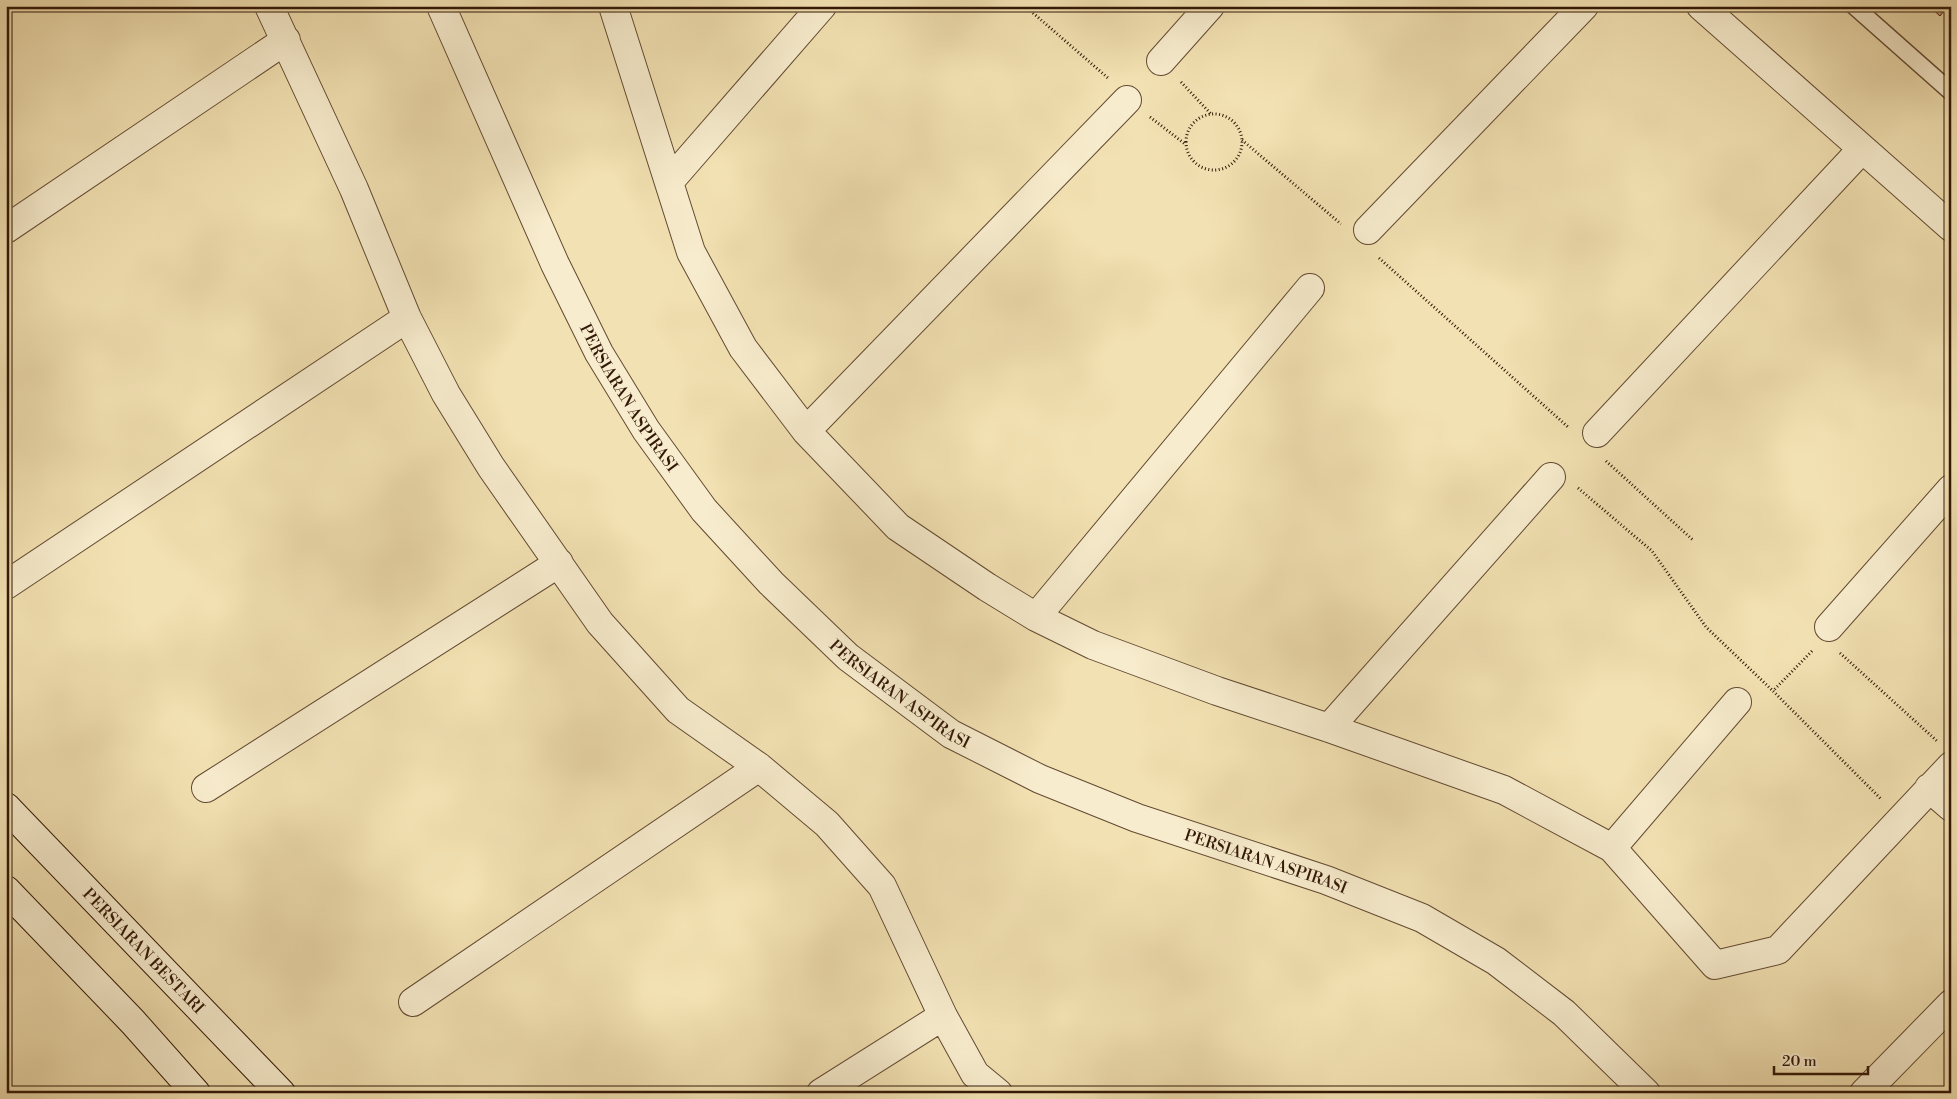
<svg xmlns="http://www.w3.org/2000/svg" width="1957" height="1099" font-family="'Libre Bodoni',serif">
<defs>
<pattern id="building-back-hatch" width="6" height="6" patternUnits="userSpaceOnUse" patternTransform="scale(1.25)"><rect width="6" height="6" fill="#de9a79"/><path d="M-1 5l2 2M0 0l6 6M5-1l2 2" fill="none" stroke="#b57d61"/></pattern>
</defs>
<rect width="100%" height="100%" fill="#f2e1b2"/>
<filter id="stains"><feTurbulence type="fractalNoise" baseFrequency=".004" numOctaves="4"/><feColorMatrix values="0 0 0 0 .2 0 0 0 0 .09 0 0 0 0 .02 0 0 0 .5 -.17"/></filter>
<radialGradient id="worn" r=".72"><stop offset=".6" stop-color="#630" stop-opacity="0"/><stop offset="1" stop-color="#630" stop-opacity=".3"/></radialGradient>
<path fill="url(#building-back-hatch)" stroke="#331807" d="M1929,6H1948L1940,16Z"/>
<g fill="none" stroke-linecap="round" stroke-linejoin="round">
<g stroke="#634a32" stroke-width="19">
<path id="service" d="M1854,6L1951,92"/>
</g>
<g stroke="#634a32" stroke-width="30">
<path id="minor" d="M269,6L354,189L407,318L446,394L491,467L600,623L678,710L759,767L827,824L882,886L943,1016
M613,6L691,252L743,348L806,431L898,527L987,587L1036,617L1093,645L1217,691L1329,728L1504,790L1612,848L1715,965L1778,950L1951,766
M1701,6L1951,227
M1161,61L1210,6
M669,182L822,6
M6,229L286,40
M1368,230L1584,6
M806,431L1127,100
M1597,433L1862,149
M6,585L407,318
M1036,617L1310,288
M1829,627L1951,489
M1329,728L1551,477
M206,788L559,563
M1929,788L1951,807
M1612,848L1737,702
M413,1002L759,767
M821,1093L943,1016L975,1074L998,1093
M1864,1093L1951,1004"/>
</g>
<g stroke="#634a32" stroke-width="30">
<g id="tertiary">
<path id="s1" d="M441,6L555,264L599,353L646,430L704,510L771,583L848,657L951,734L1040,779L1137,818L1326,880L1422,918L1496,961L1564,1013L1646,1093"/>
</g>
</g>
<g stroke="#331807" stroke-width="30">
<g id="secondary">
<path id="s2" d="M6,807L281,1093"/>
<path d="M6,890L133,1022L196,1093"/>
</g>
</g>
<path stroke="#331807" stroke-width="3" stroke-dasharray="1 2.5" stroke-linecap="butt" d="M1025,6L1108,78
M1181,82L1211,114
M1186 142a28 28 0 1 1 56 0a28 28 0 1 1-56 0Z
M1150,117L1185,144
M1242,140L1341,224
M1379,258L1568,427
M1606,461L1694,541
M1578,488L1652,551L1706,627L1773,691
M1812,651L1773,691L1881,799
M1840,653L1937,741"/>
<use href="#service" stroke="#f7eccd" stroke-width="16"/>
<use href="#minor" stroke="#f7eccd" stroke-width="28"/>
<use href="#tertiary" stroke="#f7eccd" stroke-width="28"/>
<use href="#secondary" stroke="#f7eccd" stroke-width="28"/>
</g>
<g text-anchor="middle" stroke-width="4" stroke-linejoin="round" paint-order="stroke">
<g font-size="16" fill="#331807" stroke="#f7eccd">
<text dy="6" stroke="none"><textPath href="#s1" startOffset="435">PERSIARAN ASPIRASI</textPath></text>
<text dy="6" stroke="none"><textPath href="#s1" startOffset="840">PERSIARAN ASPIRASI</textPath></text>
<text dy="6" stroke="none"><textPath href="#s1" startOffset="1245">PERSIARAN ASPIRASI</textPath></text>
<text dy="6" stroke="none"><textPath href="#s2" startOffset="199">PERSIARAN BESTARI</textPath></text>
</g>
</g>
<rect width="1957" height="1099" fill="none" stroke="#f2e1b2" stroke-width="25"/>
<rect x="8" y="8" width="1942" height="1084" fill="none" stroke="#331807" stroke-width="2.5"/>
<rect x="12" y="12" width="1932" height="1074" fill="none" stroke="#331807"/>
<path d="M1774 1066v8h94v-8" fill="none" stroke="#331807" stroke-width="2.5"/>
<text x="1782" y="1066" font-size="15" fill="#331807" stroke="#f7eccd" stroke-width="4" paint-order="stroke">20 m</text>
<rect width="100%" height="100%" filter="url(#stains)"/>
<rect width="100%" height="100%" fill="url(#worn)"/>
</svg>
